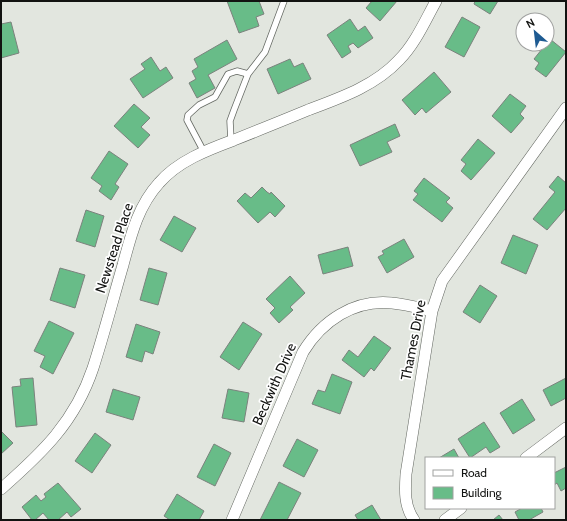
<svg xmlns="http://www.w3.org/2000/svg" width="567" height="521" font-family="Cabin,sans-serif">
<rect width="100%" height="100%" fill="#e2e6df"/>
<path fill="#68bc88" stroke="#7b827d" d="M227,1H259L264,14L256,17L259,26L239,33Z
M372,1H397L380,21L366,8Z
M475,1H498L490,14L474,4Z
M462,17L480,27L464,57L445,47Z
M350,19L358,31L365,26L373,38L358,48L353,43L348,46L351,52L342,58L327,35Z
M11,22L19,53L1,58V24Z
M550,39L566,52L546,77L535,69L539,63L534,59Z
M227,40L237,59L208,75L215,88L197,98L189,83L196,79L192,71L198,67L194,59Z
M151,57L160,71L166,67L173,78L143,98L130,79L145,69L141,64Z
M290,59L294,67L303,63L311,79L278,94L267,69Z
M434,72L451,92L426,113L422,108L415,115L402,100Z
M510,94L526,106L520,114L524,118L511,133L492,116Z
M134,104L150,118L141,127L150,135L138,148L114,126Z
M395,124L400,136L387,142L392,152L360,166L350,145Z
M478,139L495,153L471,180L461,171L466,164L461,160Z
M109,151L128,164L115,184L119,187L111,200L99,191L102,186L91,178Z
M558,176L566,183V208L547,230L533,219L555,192L549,187Z
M424,178L450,198L446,202L453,208L442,222L413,200L418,194L414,191Z
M262,187L267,192L270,194L271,192L285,206L275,217L270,212L258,223L237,201L245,193L251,198Z
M86,210L104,216L95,247L76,241Z
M174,216L196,228L182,252L160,240Z
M513,235L538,245L526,274L501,263Z
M404,239L414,257L387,273L378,257L384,254L382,251Z
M348,247L353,266L323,274L318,255Z
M60,268L85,275L75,308L50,300Z
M149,268L167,273L158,305L140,300Z
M290,276L305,293L290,307L293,310L279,323L270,313L275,308L266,299Z
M480,285L497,296L480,323L463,312Z
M49,321L74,333L53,374L40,367L45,356L34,351Z
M243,322L262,334L239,370L220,357Z
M136,324L160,332L153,354L145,351L142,362L126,357Z
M374,336L391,348L374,371L371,368L364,377L342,360L349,350L358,357Z
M332,374L352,382L340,414L312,404L318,390L325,392Z
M33,378L37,425L16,427L12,387L21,386L20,379Z
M566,378V398L551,406L543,390Z
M113,389L140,397L133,420L106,412Z
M228,389L249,393L244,422L222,418Z
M522,399L535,420L513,434L500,413Z
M484,422L500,447L490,453L486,447L470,458L458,439Z
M1,431L13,443L1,454Z
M95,433L111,445L92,473L75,461Z
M297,439L318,450L304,477L283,466Z
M214,444L231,453L215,486L197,477Z
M454,449L459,458H439Z
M566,467V488L561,491L557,483L554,485V473Z
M279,482L301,493L287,520H260Z
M58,483L81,509L71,517L67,512L58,520H49L43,513L35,520H32L22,507L36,495L41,501L46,497L44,494Z
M177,494L204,511L199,520H170L164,516Z
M372,505L381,520H358L355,515Z
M522,508H541L543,512L529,520H519L515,512Z
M499,515L503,520H493Z"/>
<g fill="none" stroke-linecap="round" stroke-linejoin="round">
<g stroke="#656963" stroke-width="7">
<path id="lane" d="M231,141L230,121L234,110L248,74L265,52L284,1
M204,152L187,120L188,115L199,105L215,97L228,74L237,71L248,74"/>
</g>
<g stroke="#656963" stroke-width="12">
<path id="street" d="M526,458L566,428
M1,489C42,453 75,422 93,368C104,334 113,299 123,265C131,235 138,206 159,183C178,161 207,150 234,140C259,130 284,120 308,110C340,98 375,86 399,60C415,44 425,21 436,1
M232,520L303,352C322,321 354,299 392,303C405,304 419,308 432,311
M414,520C404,506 405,490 406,474L432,311L442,281L566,108
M445,520L461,508"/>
</g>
<use href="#lane" stroke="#fff" stroke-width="5.5"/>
<use href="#street" stroke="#fff" stroke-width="11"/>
</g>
<g text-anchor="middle" stroke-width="3.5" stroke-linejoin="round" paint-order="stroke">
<g font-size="14" fill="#121311" stroke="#fff">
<text transform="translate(114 248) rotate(-72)" y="5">Newstead Place</text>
<text transform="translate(413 340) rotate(-79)" y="5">Thames Drive</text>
<text transform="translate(274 384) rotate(-66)" y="5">Beckwith Drive</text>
</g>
</g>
<rect width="567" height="521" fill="none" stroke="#121311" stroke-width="4"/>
<rect x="425" y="457" width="130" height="52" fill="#ffffff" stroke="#a0a1a0"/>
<rect x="433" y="470" width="20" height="6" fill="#ffffff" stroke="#a0a1a0"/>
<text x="461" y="477" font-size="12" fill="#121311">Road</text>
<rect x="433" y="487" width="20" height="12" fill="#68bc88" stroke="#a0a1a0"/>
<text x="461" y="497" font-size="12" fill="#121311">Building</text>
<g transform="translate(535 32) rotate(332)"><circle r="19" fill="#ffffff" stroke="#a0a1a0"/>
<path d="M0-3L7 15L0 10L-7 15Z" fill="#1e5b92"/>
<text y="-6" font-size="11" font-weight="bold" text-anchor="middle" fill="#121311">N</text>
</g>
</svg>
